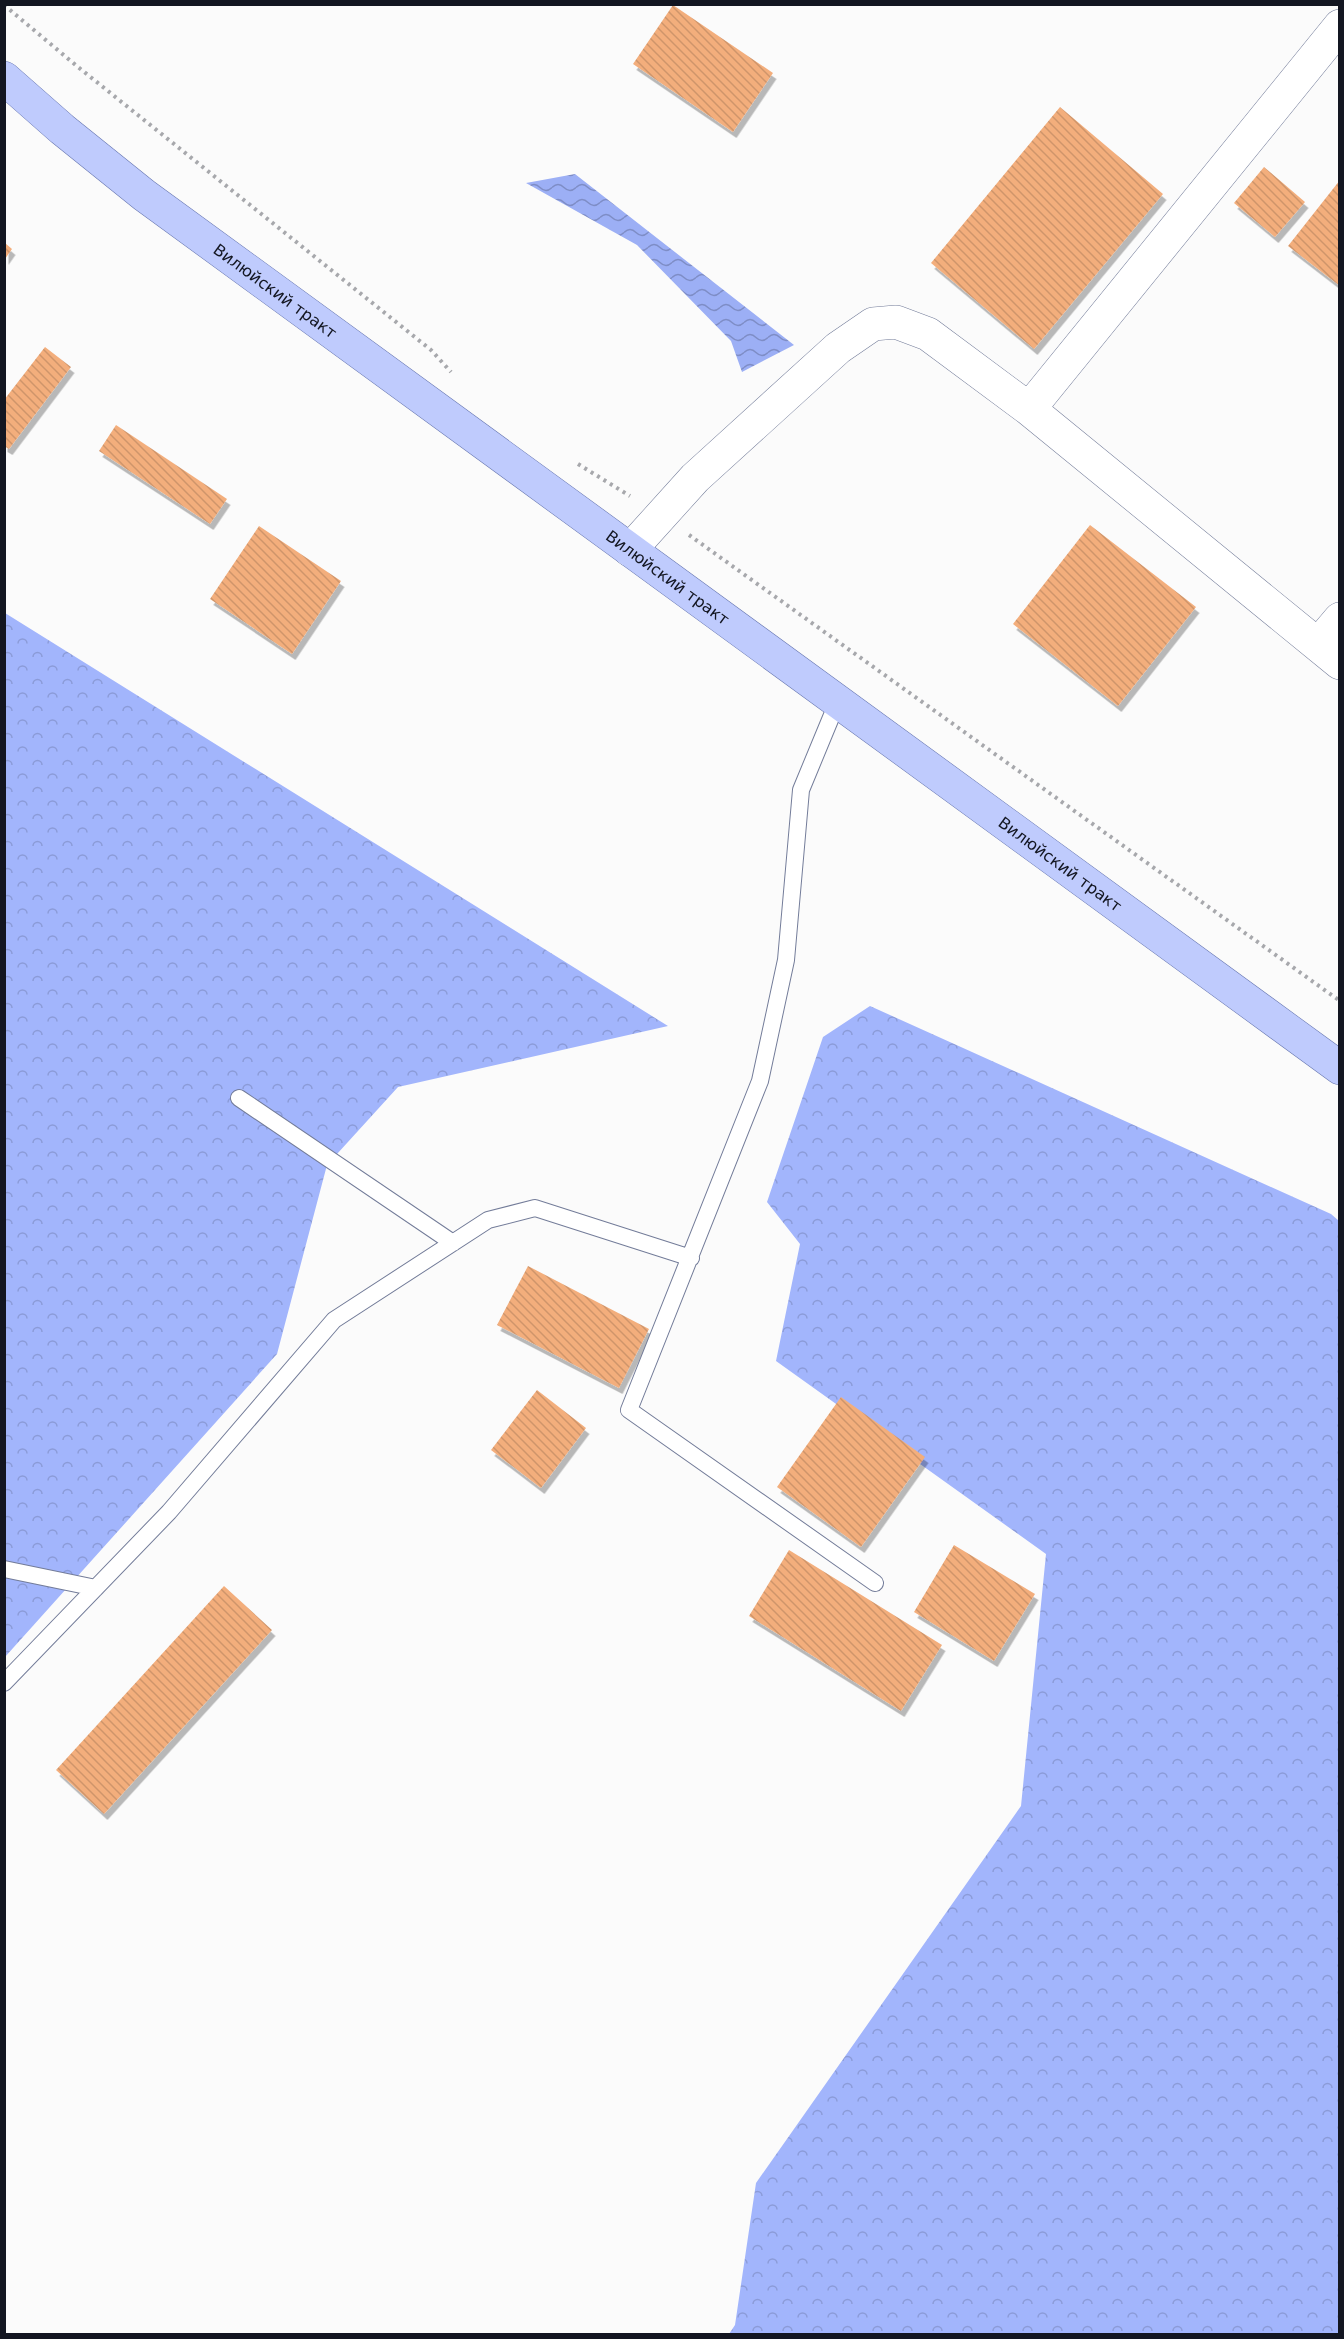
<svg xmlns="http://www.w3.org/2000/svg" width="1344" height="2339" font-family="'DejaVu Sans',sans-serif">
<defs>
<pattern id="forest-crowns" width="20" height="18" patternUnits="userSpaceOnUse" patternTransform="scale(1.5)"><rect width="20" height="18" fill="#a2b5fc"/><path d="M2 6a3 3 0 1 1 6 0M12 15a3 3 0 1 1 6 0" fill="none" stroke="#8b9bd8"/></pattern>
<pattern id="water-waves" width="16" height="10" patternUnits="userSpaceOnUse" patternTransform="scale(1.5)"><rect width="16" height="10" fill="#9caff5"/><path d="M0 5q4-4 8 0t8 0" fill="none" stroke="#7e8dc6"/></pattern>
<pattern id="building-back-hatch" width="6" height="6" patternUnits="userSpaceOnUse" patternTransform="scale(1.5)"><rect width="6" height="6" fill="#f3ae7c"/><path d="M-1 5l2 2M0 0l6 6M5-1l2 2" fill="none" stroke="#cf956b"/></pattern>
<filter id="shadow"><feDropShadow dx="3.5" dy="6" stdDeviation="0" flood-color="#0004"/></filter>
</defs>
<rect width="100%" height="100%" fill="#fbfbfb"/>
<path fill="url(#forest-crowns)" d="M5,613L668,1026L398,1087L327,1165L277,1354L5,1657Z
M870,1006L1331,1214L1339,1221V2334H729L735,2325L756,2183L1021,1806L1046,1554L776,1361L800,1244L767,1202L823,1037Z"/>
<path fill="url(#water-waves)" d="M575,174L794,345L742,372L731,341L637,245L526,183Z"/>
<path fill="url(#building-back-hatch)" filter="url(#shadow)" d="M673,5L773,73L733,132L633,64Z
M1060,107L1163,194L1034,349L931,263Z
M1264,167L1305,202L1275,237L1234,203Z
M1340,180V286L1288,246Z
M5,243L12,249L5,259Z
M45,347L71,367L9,449L4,446V400Z
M116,425L227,499L210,524L99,451Z
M1090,525L1196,607L1118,706L1013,624Z
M259,526L341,581L292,654L210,599Z
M528,1266L649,1329L619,1388L497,1325Z
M537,1390L586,1428L541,1488L491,1450Z
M841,1397L925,1457L861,1547L777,1487Z
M954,1545L1035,1594L994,1661L914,1612Z
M789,1550L942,1645L901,1711L749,1616Z
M224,1586L272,1630L104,1814L56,1770Z"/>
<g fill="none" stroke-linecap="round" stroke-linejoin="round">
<g stroke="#737c99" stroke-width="18">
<path id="lane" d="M837,703L801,790L786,960L760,1081L629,1410L875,1583
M239,1098L453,1243
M4,1569L96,1588
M4,1683L169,1512L334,1320L488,1220L535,1208L691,1258"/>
</g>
<g stroke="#737c99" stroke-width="34">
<path id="street" d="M1340,26L1029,409L1340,663
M630,550L695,478L838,348L873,324L896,322L928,334L1029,409
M1318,645L1340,619"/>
</g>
<g stroke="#6776af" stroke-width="34">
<g id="primary">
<path id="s1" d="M4,78L62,129L144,195L1340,1068"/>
</g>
</g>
<path stroke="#a7a8ac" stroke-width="4" stroke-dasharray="3 4.5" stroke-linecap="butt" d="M4,5L78,67L431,350L451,372
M578,464L630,496
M689,535L1340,1001"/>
<use href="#lane" stroke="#fff" stroke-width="16"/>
<use href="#street" stroke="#fff" stroke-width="33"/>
<use href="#primary" stroke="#bfcbfd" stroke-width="33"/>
</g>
<g text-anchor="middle" stroke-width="5" stroke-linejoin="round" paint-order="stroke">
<g font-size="16" fill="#131621" stroke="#fff">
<text dy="6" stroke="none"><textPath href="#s1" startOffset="345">Вилюйский тракт</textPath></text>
<text dy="6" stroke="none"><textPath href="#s1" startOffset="831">Вилюйский тракт</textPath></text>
<text dy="6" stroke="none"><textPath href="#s1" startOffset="1317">Вилюйский тракт</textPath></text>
</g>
</g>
<rect width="1344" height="2339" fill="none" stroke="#131621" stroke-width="12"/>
</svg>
